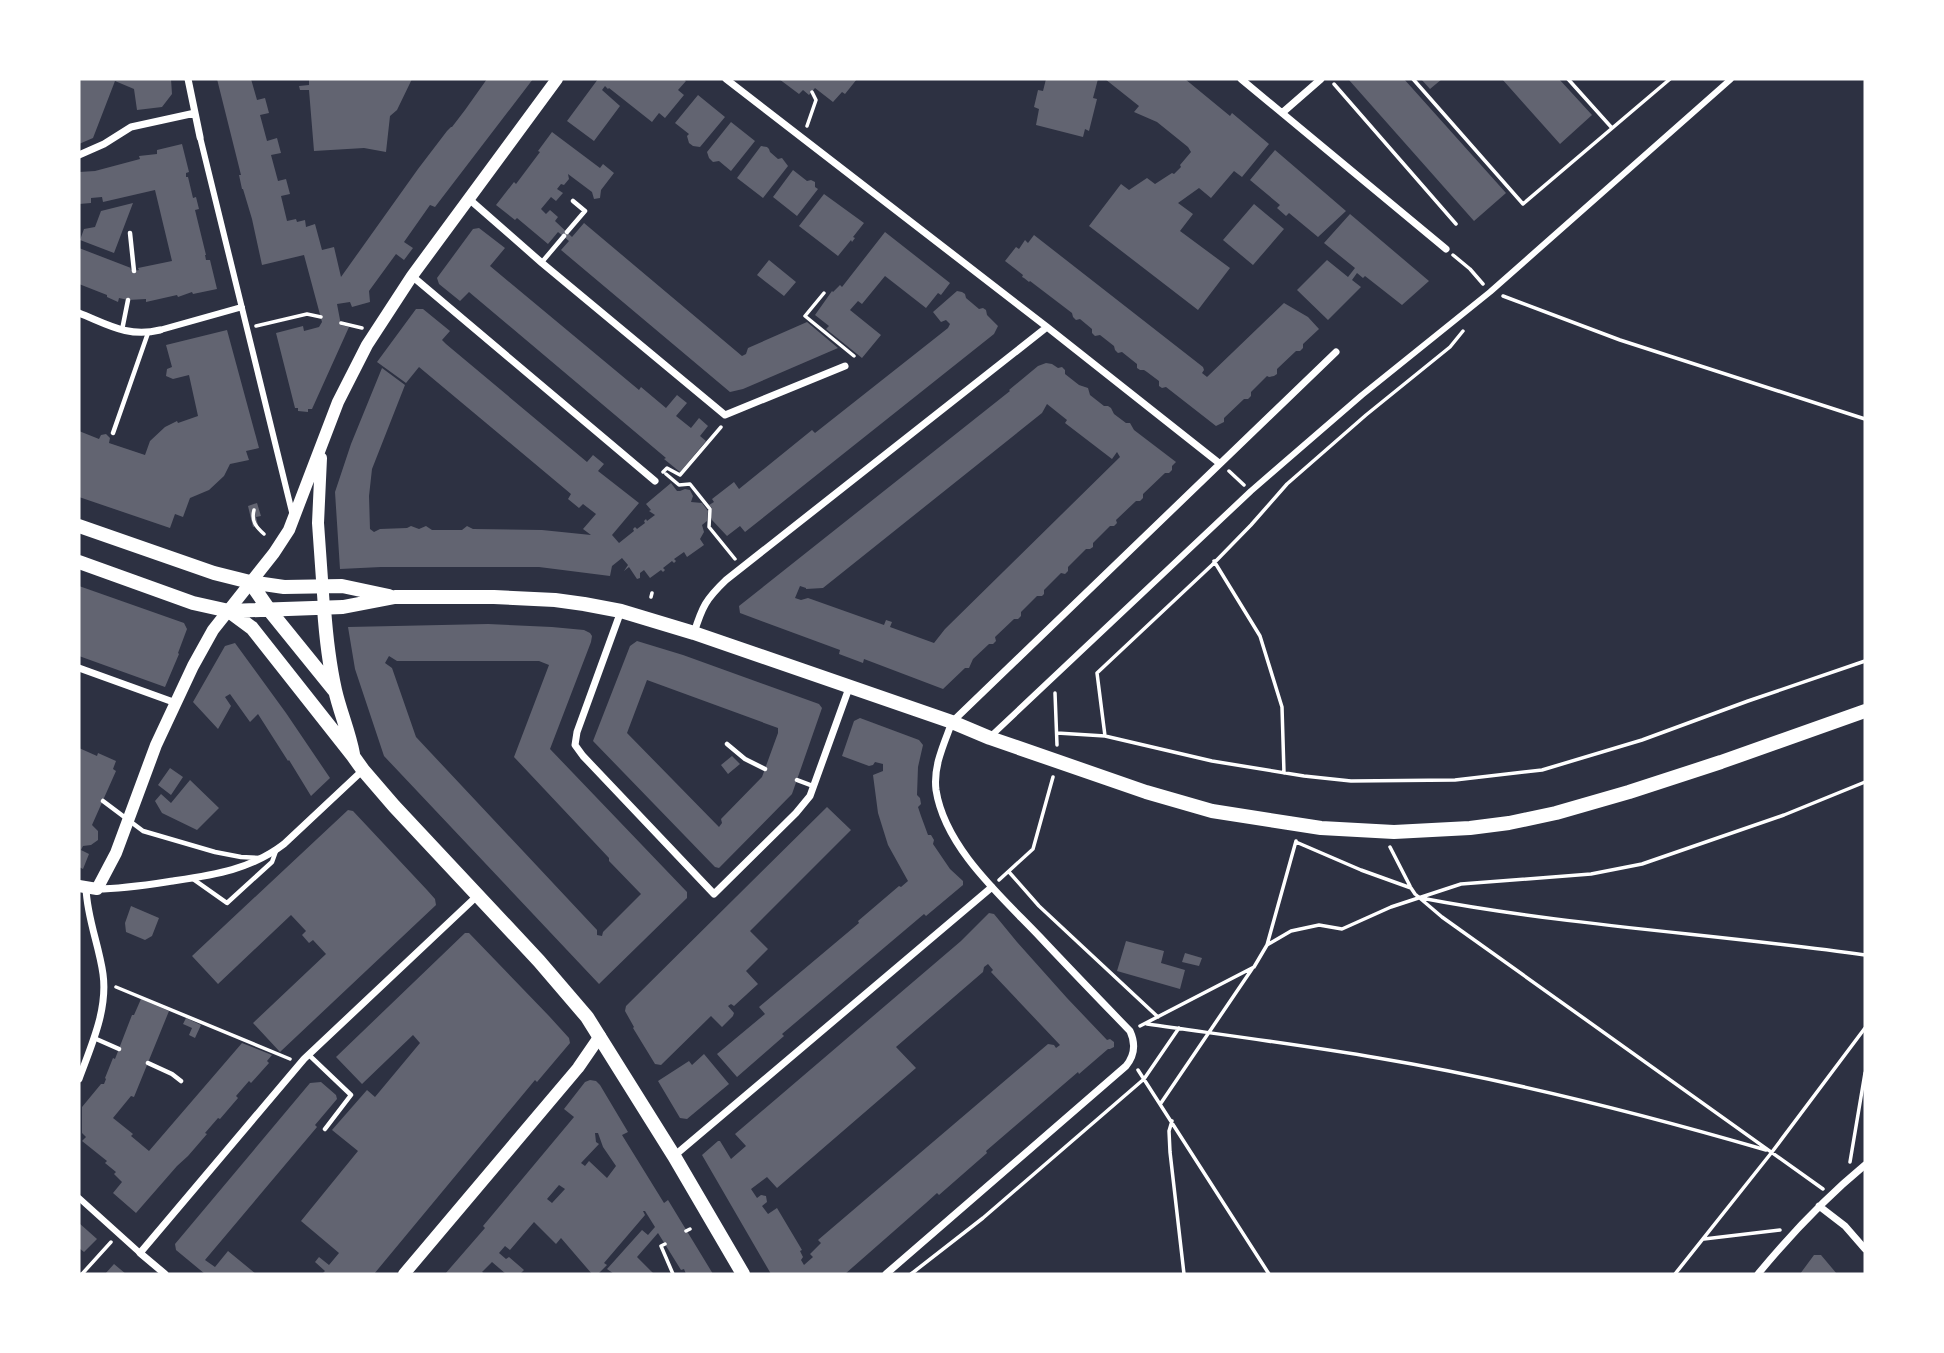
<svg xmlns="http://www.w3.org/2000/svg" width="1944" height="1353" font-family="'Crimson Pro',serif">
<rect width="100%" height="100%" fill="#2d3142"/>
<path fill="#626471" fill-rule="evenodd" d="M79,79H171L172,94L162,107L137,110L134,89L115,81L93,138L79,144Z
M217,79H251L257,100L265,98L269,113L260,115L267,141L277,138L281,153L271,155L278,181L286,179L290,194L281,196L287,221L296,219L297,222L305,220L306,227L315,224L322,250L334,247L341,277L418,169L447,131L451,127H452L465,110L487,79H533L435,207L430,205L404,242L413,248L404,260L396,254L369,291L370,302L352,307L350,302L337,304L341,325L349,327L312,409H308V412L298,411V408H295L276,333L303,326L304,331L319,327L322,322L304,255L262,265L252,219L243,189H242L239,175H241Z
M309,79H412L397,110L390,116L386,152L364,148L314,151L309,90H300L299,86L309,85Z
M598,79H683L686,81L678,90L684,95L665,118L659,113L652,122L609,88L608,89L605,86L602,90L620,106L594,141L567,121Z
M779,79H857L845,94L842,92L833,102L815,88L809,95L803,90L799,94Z
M1046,79H1098L1093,98L1097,99L1089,131L1085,129L1083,137L1036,125L1039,109L1034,107L1038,90L1043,91Z
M1105,79H1185L1230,116L1232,113L1269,144L1242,177L1234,171L1211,198L1199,188L1178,203L1193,214L1180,231L1230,268L1198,310L1089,226L1121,184L1129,190L1147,178L1155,184L1172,173L1174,174L1181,167L1180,165L1191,152L1188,147L1157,122L1134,112L1139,106Z
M1351,79H1404L1506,193L1474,221L1349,80Z
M1421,79H1442L1430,89Z
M1502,79H1559L1592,115L1560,144Z
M698,95L725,117L700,147L693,146L689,143L687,136L689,134L675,123Z
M731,122L755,141L731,171L719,161L713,162L709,158L707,152Z
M552,132L600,168L603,164L614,173L601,190L600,198L594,199L592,192L568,174L569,179L564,185L561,184L557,189L563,193L556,201L551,197L541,209L546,214L550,210L558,217L555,221L572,237L584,223L742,356L746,354L748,348L807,322L838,348L743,389L730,392L561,250L569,241L558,232L548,244L517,218L515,220L496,205L514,182L516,184L540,152L538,151Z
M182,144L189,172L186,173V177H188L193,198L196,197L199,209L195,210L206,255H205L206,260H210L217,289L193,294L192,292L178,297L177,295L146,302V299L128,300L119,298L118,302L107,297V295L79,284V248L131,268L130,269L134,271L139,270L138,268L172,261L155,190L103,202L102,197L91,198V203L79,204V172L95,171L140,159L139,156L157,154V150Z
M761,146L767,147L769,149L770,152L778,159L782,158L788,166L763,198L737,178Z
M1275,150L1346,211L1318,237L1289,213L1286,216L1277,208L1280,205L1250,180Z
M793,170L807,181L811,180L815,182V187L818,189L797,216L773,197Z
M824,194L864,223L853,237L855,238L852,242L851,240L838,256L799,226Z
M133,203L114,253L80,240L84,229L95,227L101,211Z
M1254,204L1284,229L1253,265L1223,240Z
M1350,214L1429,281L1402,305L1365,276L1363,278L1357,273L1352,280L1361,287L1328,320L1297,290L1327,260L1348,277L1355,268L1324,243Z
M479,228L505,248L490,266L639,390L641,387L666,408L677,395L687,403L676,416L691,428L699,418L708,426L700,436L706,441L680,472L664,459L666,458L469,292L460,301L439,284L437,278L473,229Z
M885,232L950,283L941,295L938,293L926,308L885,276L862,304L858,301L850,310L881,335L862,358L826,329L829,326L815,315L832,291L833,292L840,285L842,287Z
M1034,235L1203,367L1204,370L1202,373L1207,377L1284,303L1308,317L1319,329L1303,344V348L1300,351H1296L1277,369V374L1274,376L1269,377L1267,376L1251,392V396L1248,399H1244L1224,418V422L1216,426L1166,387L1162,388L1159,386V381L1147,372L1144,370H1140L1137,368V364L1122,352L1118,353L1115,350L1114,346L1100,335L1095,336L1092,333V329L1080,319L1076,320L1073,317L1072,313L1030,281L1029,282L1024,278L1022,277L1023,275L1005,261L1016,247L1019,249L1025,240L1028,243Z
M769,260L796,282L784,296L757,275Z
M957,291L962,292L965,294L966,298L979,309L983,308L986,310L987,315L998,326L994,334L745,532L740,526L727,536L712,520L710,515L712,508L709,505L714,502L712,499L734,482L739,489L812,430L815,433L948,328L950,324L946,320L941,322L933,312Z
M416,309H423L450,331L442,340L446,344L587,462L593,455L604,464L598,471L639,503L612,535L619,543L634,531L633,529L635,527L637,529L645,523L644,521L646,519L647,521L655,515L649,511L651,510L646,504L671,483L677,491H680L685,489L690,490L693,496L691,502L702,503L708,511L707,521L702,525L704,532L700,539L704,545L687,557L684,552L674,559L676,561L674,563L672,561L663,568L665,570L663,572L661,570L650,578L644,570L640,573V578L637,579L629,567L624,571L628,565L622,558L612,566L610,576L539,567H381L340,569L335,492L351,444L382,368L405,385L372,469L369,496L370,529L374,532L380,529L407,528L411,526L419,529L426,526L432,530H462L467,526L473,529L542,530L591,535L583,529L596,514L583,504L579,508L568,499L571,494L419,367L406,383L377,362Z
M227,330L259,448L246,451L249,460L230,464L224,476L209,490L190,498L183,517L175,514L170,528L79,497V431L99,439L101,435L106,434L110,438L109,443L145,455L150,441L165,427L177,421L178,423L198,416L189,375L173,379L166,376L167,369L172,367L166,345Z
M1046,363L1052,364L1058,368L1062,367L1065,370V374L1079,385L1088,388L1090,395L1104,406H1108L1111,408L1114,414L1126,423H1130L1134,430L1176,462L1172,466V470L1169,473H1165L1143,494V498L1140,501H1136L1116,520L1117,523L1114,526H1110L1093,543V547L1090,549H1086L1068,567V571L1065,574L1061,573L1044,590V594L1042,596H1037L1021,612V616L1018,619H1014L995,637L996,641L993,644H989L973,659L969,668H965L943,689L864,659L863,663L839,654L840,650L740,613L739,606L1010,391L1009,390L1038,366ZM1047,404L1067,420L1065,423L1112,459L1117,452L1120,457L945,629L934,643L890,627L892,622L886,620L884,625L808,598L801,600L795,598L800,586L806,588V589L823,588L1042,413Z
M257,503L261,516L256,517L258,525L253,527L248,506Z
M79,586L184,623L187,629L178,653L179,654L165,687L79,656Z
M488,624L552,627L584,630L590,633L592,636L591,642L550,749L687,892V898L599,984L384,756L355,669L348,627ZM389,656L397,661H539L549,665L514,757L609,858V861L641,894L603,932L602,936L597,935V930L416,737L392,668L385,663Z
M637,641L683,655L819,704L822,708L792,794L719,868L715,867L593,741L630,646ZM647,680L778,728V733L762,777L721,819L722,823L719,827L627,733Z
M235,643L286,713L330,778L311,796L289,760L288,761L258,714L250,722L230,694L225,697L231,706L218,729L193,702L225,646Z
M860,718L919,740L923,745L918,767L917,795L920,798L921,804L918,807L921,816L928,835H931L934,840L933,844L950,869L963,881V885L926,916L924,914L782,1034L784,1036L737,1077L717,1054L765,1014L759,1007L859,923L858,921L899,886L901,887L908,881L888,845L878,813L873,775L883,771V764L875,762L873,765L869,766L842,756L854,721Z
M79,748L97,756L98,753L116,761L113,769L116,771L92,825L98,831V840L91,845L83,846L81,850L89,854L83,869L79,867Z
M732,756L740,764L728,774L721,765Z
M170,768L183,777L171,795L158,785Z
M190,780L219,808L197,830L162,813L155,801L161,794L171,803Z
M827,807L851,830L750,931L768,949L746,971L758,984L734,1006L731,1004L728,1006L734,1013L733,1016L722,1027L711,1016L661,1065L655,1064L633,1028L634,1027L625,1011L626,1006Z
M348,810L353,811L427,890L435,899L436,905L280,1052L253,1023L326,954L313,940L309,943L302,935L306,931L291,915L218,984L192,956Z
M131,906L159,918L152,936L145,940L126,932L125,923Z
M989,913L994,914L1017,942L1067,998L1107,1040L1110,1039L1114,1042V1047L1110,1049H1108L1079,1074L1078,1072L986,1151L987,1153L939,1195L937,1193L926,1203L845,1274H771L702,1155L718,1141H720L731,1159L746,1146L735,1134L961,941ZM988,964L993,970L991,972L1060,1045L1056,1048L1054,1045L1048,1044L818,1240L821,1243L810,1254L813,1257L804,1265L801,1260L803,1257L800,1251L802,1250L777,1208L768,1214L762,1206L767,1202L766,1196L761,1195L757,1198L751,1189L767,1177L777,1188L916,1068L896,1047L983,972L984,967Z
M465,933H469L549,1016L569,1038L570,1043L537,1082L535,1080L374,1274H322L325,1271L315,1262L319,1257L329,1265L339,1253L301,1221L358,1151L332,1130L367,1090L375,1097L420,1043L413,1035L362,1084L336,1057Z
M1126,941L1164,951L1161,963L1185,970L1180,989L1117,971Z
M1185,953L1202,958L1199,966L1182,962Z
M141,999L169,1011L134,1097L131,1096L113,1118L133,1134L131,1136L149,1151L242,1043L272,1055L267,1061L269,1063L251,1083L249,1081L236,1096L238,1098L220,1119L218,1118L205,1133L207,1134L188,1156L177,1166L136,1213L113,1193L122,1182L114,1174L116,1172L105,1163L107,1161L82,1141L86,1137L82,1133V1107L101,1084H104L106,1079L105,1078L113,1058L115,1059L132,1015H134Z
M186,1018L201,1025L195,1038L189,1035L192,1028L183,1024Z
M704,1054L729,1084L687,1119L680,1118L658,1081L689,1061L692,1065Z
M590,1080L596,1081L600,1085L628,1132L622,1135L664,1203L668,1200L713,1274H686L684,1269L681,1270L658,1233L637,1257L654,1274H614L607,1269L642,1230L648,1235L655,1227L645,1211H643L645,1215L604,1263L607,1265L598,1274H592L561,1238L556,1244L534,1222L510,1250L505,1246L499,1253L506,1259L509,1257L524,1270L520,1274H506L492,1262L482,1272L485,1274H445L485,1228L483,1226L574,1117L564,1109L585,1082ZM595,1133H598L603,1147L616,1166L607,1178L589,1161L585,1166L581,1163L599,1144L596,1142ZM559,1185L565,1189L552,1203L547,1199Z
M321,1082L336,1095L337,1099L315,1125L317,1127L205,1260L215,1267L228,1251L256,1274H205L176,1250L175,1244L310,1083Z
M79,1223L97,1239L84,1252L79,1248Z
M1814,1255H1821L1837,1274H1800Z
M114,1264L126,1274H105Z"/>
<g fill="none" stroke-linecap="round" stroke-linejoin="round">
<path stroke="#fff" stroke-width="3.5" d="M1413,79L1523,204L1670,79
M1568,79L1612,128
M1334,84L1456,224
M807,126L816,100L812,92
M1453,255L1470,269L1483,284
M824,293L805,316L854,356
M1503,296L1620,340L1865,419
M341,323L362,328
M256,326L307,314L321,317
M1463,331L1450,347L1366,415L1287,484L1251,525L1212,565L1097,673L1105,736L1212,761L1304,776L1351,781L1455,780L1542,770L1642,740L1748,701L1865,661
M1229,471L1244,485
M663,472L667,468L680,475L721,427
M666,474L679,485L690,484L710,509L709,527L735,559
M254,510C251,521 256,527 264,534
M1214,561L1260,636L1282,707L1284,773
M651,597L652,593
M1055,693L1057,745
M1057,733L1105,736
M1296,842L1361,870L1411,888L1415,894L1442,917L1823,1189
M1390,847L1410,886
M1009,872L1039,906L1158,1017
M999,880L1033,849L1053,777
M1421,898C1568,926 1717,934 1865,955
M1267,945L1296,841
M116,987L290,1059
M1147,1024C1224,1035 1302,1045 1378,1058C1509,1080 1639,1113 1766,1150
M1140,1026L1254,967L1267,945L1291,931L1319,925L1342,929L1391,907L1461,884L1591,874L1642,864L1784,815L1865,782
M1138,1070L1269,1274
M1161,1103L1252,969
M1172,1121L1169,1131L1170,1152L1184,1274
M1850,1162L1865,1073
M686,1231L690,1229
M1704,1239L1780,1230
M665,1244L661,1246L673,1274
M82,1274L111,1242
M911,1274L983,1218L1144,1079L1179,1028
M1675,1274L1772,1152L1865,1028"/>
<path stroke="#fff" stroke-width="4.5" d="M567,232L585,211L573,201
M130,233L134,271
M542,262L564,236
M122,330L128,300
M113,433L148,333
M727,744L745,759L765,769
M797,780L813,786
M103,801L143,831L215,852L241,857L260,858
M193,879L227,903L272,862L276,851
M94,1038L119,1049
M309,1055L351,1095L325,1129
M148,1063L172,1074L181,1081"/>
<path stroke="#fff" stroke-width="6" d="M200,137L292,512
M160,330L242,307
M991,736L1251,491L1362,395L1490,292L1731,79
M79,1198L140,1253"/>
<path stroke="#fff" stroke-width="7" d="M188,79L200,137
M726,79L1047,327L1219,463
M1241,79L1446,249
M1282,113L1321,79
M79,155L104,144L131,127L195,113
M469,199L542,263L725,415L845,366
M412,276L655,481
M79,313C107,324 128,338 160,330
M621,611L577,732L575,745L583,756L714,894L796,813L810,796L849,688
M694,633C702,607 706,599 726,580L1047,327
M79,668L176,703
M97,889C123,889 147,885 173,881C213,875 250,870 284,844L363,770
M79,1079C91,1046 108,1010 103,974C99,945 87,918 86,888
M674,1156L992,887
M1819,1206L1845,1226L1865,1249
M165,1274L140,1253L304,1059L477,896
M886,1274L1126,1066C1135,1055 1136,1044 1130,1031C1100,1000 1070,969 1040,937C1002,897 945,848 936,790C933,766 944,744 952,722L1336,352
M1758,1274C1791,1234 1825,1198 1865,1165"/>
<path stroke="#fff" stroke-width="12" d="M321,458L318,523L324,608
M79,886L97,889L116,853L156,745L193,666L213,630L274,553L289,530L338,402L367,345L412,276L557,79
M404,1274L578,1068L600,1036"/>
<path stroke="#fff" stroke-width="14" d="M79,526L214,573L250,582L284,587L342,586L389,596
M79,562L193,603L229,611L343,607L395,597H494L555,600L584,604L621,611L694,633L952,722L990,738L1146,792L1212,811L1321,828L1394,832L1470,828L1509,823L1556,813L1629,792L1721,762L1865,711
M250,582L270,611L334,690
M324,608C326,636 329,663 335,690C340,712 349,732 353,754
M229,611L252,628L353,756L363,770L394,806L539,961L587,1017L674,1156L743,1274"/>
</g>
<rect width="1944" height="1353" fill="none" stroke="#ffffff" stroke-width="161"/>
</svg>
